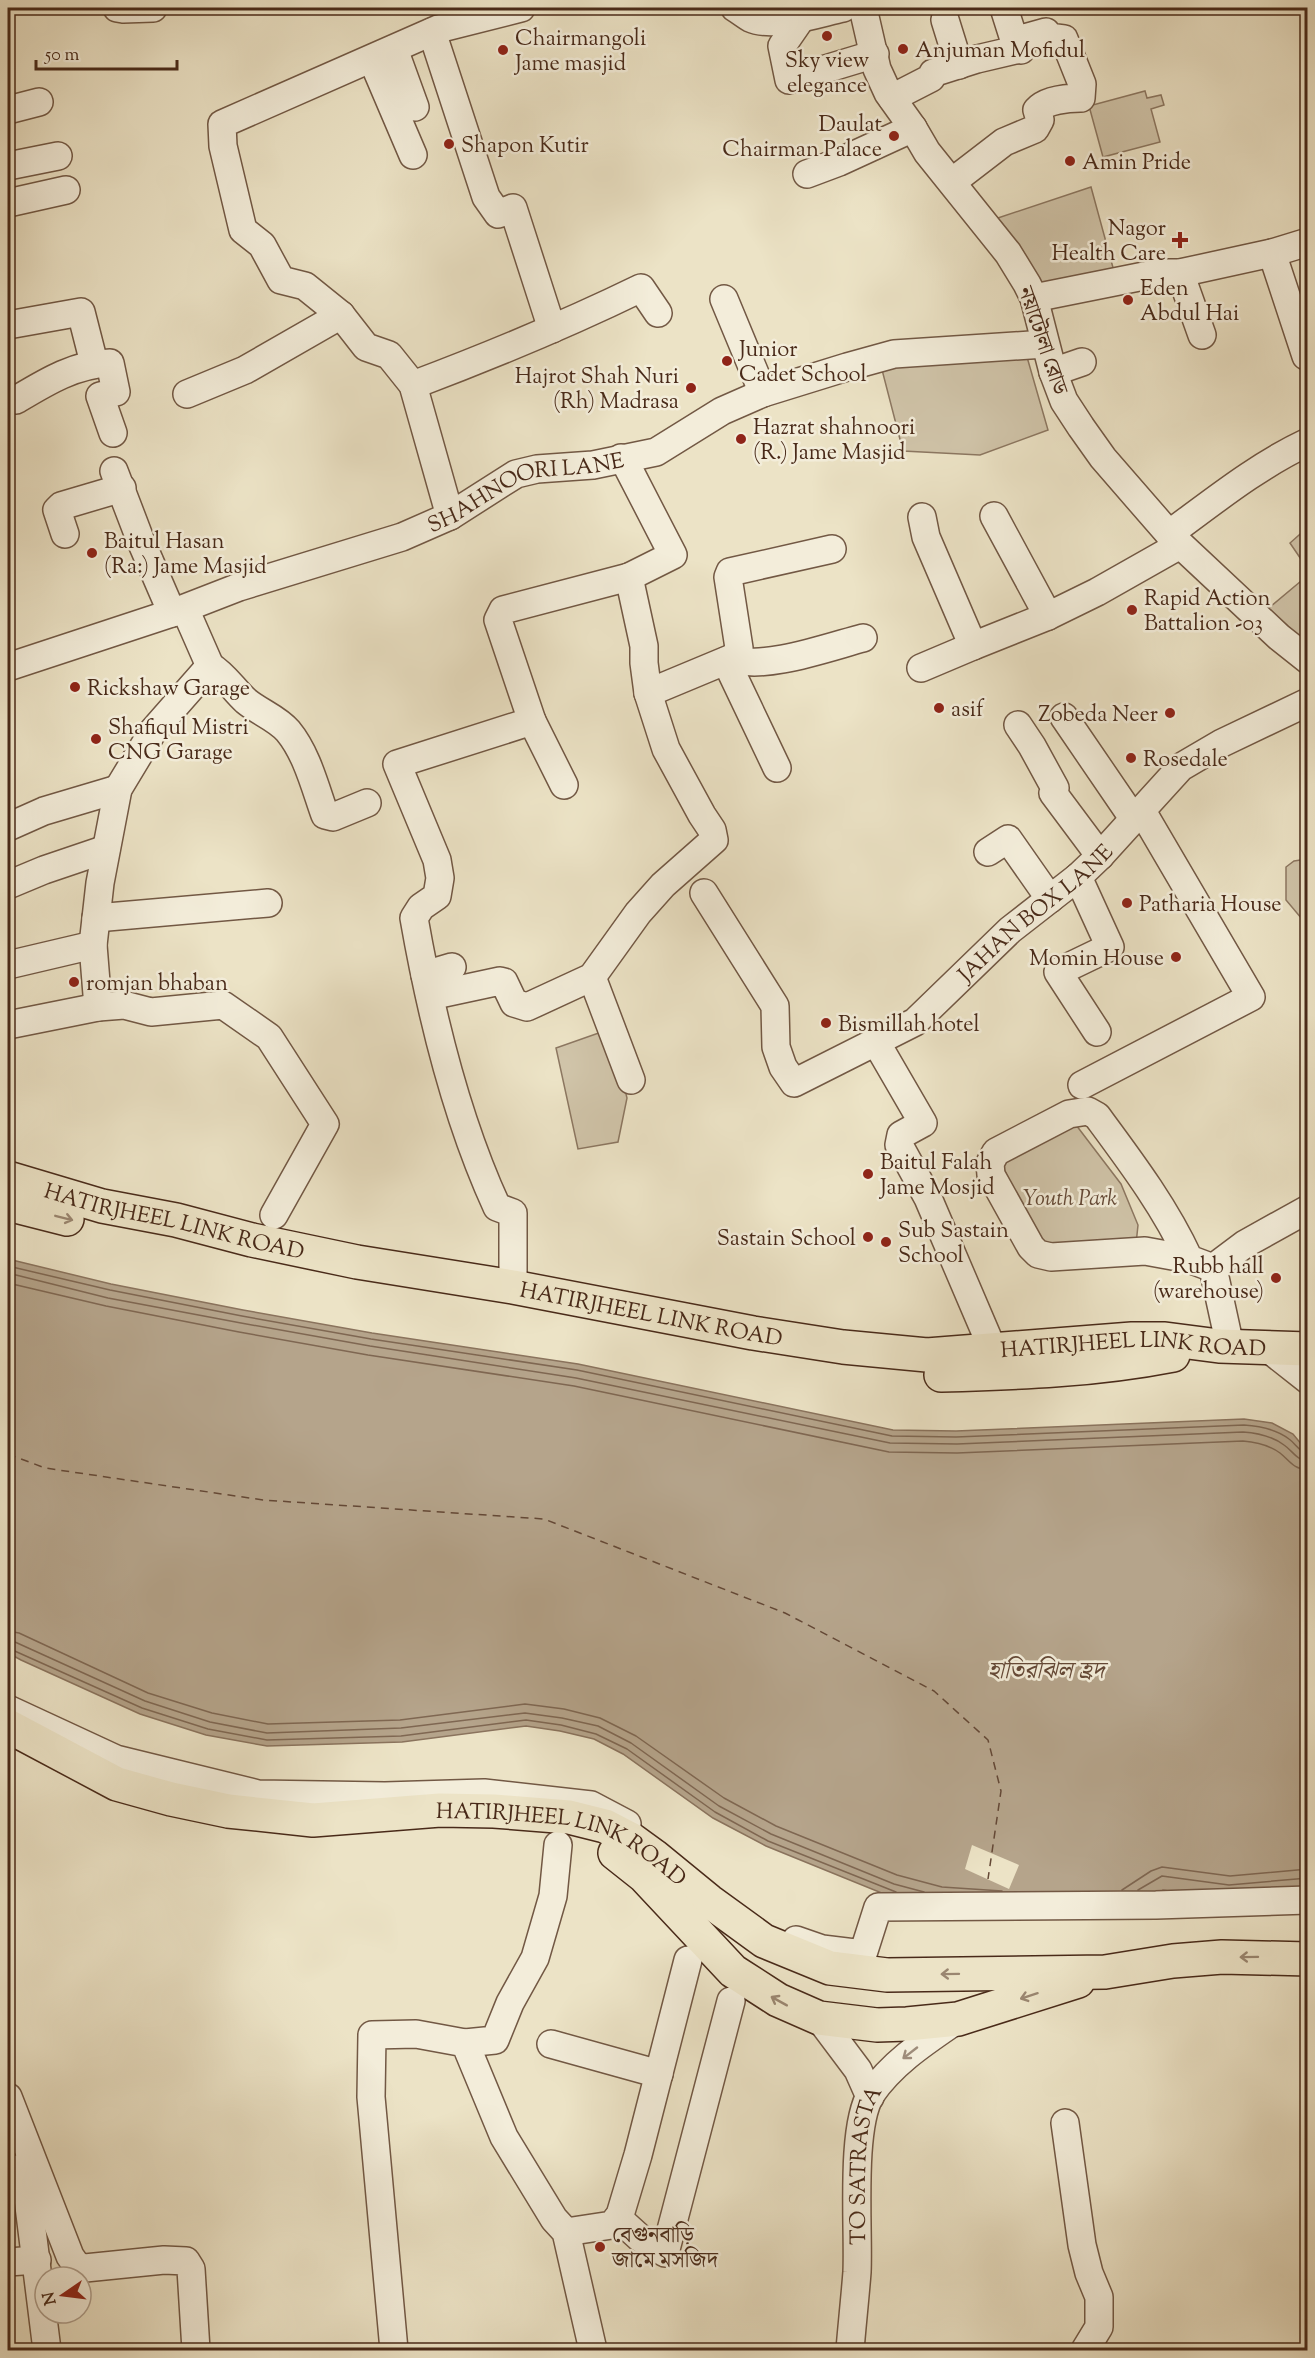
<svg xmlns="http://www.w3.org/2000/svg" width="1315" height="2358" font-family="'Sorts Mill Goudy','Noto Serif Bengali',serif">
<rect width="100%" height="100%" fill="#ece3c6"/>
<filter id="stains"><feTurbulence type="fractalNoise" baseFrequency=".00333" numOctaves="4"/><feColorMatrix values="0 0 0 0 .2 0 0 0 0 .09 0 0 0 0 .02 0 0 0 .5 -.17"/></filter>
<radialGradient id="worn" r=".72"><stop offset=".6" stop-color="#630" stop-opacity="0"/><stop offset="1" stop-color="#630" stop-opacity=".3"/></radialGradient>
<path fill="#d0c4a9" stroke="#8c7761" stroke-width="1.5" d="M1145,91L1147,98L1161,95L1164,105L1151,109L1160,142L1103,157L1089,106Z
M1091,187L1115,275L1023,294L983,223Z
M1027,357L1048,430L980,455L903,451L880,362Z
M1307,528V568L1290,543Z
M1307,576V651L1264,612Z
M1307,859H1308L1307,925L1286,900V867L1294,861Z
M610,1029L627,1098L618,1142L578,1149L556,1048Z
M1073,1121L1121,1184L1138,1225L1136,1244L1042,1247L1020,1206L1001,1162Z"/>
<path fill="#b5a48b" stroke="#8a735d" stroke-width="1.5" d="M8,1259L111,1284L243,1310L372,1333L578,1364L893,1430L956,1431L1244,1419L1272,1423L1293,1434L1307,1451V1891L1194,1895L1163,1890L1128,1913L889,1896L766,1846L713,1818L623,1754L594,1739L560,1731L526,1726L402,1742L267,1746L206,1735L140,1714L21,1660L8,1653Z"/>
<path fill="#ece3c6" d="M972,1845L1019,1865L1009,1889L965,1869Z"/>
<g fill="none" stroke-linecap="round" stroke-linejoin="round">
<path stroke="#7f6752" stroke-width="1.5" d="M8,1266L110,1290L242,1316L371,1339L577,1370L892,1436L956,1437L1244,1425C1260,1426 1276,1429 1289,1439C1296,1444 1299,1452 1308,1453
M8,1273L108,1298L241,1323L370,1346L576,1378L890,1443L957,1444L1243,1432C1258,1433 1272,1436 1284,1445C1293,1451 1296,1460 1308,1461
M8,1283L106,1306L239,1332L368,1355L574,1386L889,1452L957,1453L1243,1441C1256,1442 1269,1445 1280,1453C1290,1461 1293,1469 1308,1470
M8,1631L19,1633L148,1693L212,1713L268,1724L400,1720L525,1704L564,1709L600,1718L636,1736L724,1798L776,1826L897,1875L942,1887L1002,1891
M8,1640L15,1642L145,1701L210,1722L267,1733L401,1728L525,1713L562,1718L598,1726L631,1743L719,1806L771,1834L894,1884L924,1892
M8,1648L142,1708L208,1729L267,1740L401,1736L526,1720L561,1725L596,1734L627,1749L715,1812L768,1841L896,1892
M1122,1890L1151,1871L1162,1867L1230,1876L1308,1869
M1138,1890L1162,1876L1229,1885L1308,1878"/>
<path stroke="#644836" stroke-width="1.5" stroke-dasharray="8 6" stroke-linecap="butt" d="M8,1454L45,1468L263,1500L544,1519L785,1613L934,1691L988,1740L1001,1791L988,1879"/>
<g stroke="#725844" stroke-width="30">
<g id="minor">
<path d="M117,8L123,9L153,8"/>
<path d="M735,8C740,11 745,15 750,18C773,29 819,13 843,8"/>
<path d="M863,8L877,69L888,93L913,128L927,152L1008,253L1027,284L1034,298L1053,372L1064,401L1081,427L1103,458L1169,534L1279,637L1308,660"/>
<path d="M802,17L782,46L789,80L875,54"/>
<path d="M945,20L959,65"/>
<path d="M432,32L486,197L498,214L513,208L552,329"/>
<path d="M394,49L415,107"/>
<path d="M372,59L413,155"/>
<path d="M892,98L931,78L933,73L977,59L1020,49"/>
<path d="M8,110L39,102"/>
<path d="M8,166L58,156"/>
<path d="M807,174L839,162L913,128"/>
<path d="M952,182L1004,142L1035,129L1040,120L1037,110C1046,100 1068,98 1081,98L1082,84L1064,39L1048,37L1046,32L1021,39V50L1017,49L1004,8"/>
<path d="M8,203L66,190"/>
<path d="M1272,253L1306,356"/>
<path d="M1180,273L1202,335"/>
<path d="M1034,298L1159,273H1180L1272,253L1308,242"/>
<path d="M724,299L763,393"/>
<path d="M8,325L81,312L94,363"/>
<path d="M1053,372L1082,362"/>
<path d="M413,385C490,356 567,324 641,288L658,313"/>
<path d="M187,394L245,370L341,315"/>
<path d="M16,400C46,382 75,364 110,363L116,392L100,396L113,433"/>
<path d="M114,471L140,539L172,613"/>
<path d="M450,516L413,385L389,355L366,347L341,315L305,286L281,280L262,245L243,230L223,146L222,124L438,29L521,8"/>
<path d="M994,516L1048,616"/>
<path d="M922,517L926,537L973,646L1048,616L1097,592L1180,545"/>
<path d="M65,534L57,510L61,506L122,488"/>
<path d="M1169,534C1214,501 1257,466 1308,442"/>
<path d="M185,609L210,666"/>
<path d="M732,658L737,655L739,648L728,577L730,572L832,549"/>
<path d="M726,661L777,768"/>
<path d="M210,666C225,675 233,689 246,701C259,712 277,718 288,731C307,754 315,787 325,815L333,817L367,803"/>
<path id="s1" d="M8,667L172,613L239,587L402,537L450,516L516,474L537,469L593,465L656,452L722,411L763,393L847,367L894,354L1045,344"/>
<path d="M921,668L973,646"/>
<path d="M648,693L732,658C760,672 832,646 863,638"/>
<path d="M1064,717L1133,818"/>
<path d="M532,721L564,785"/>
<path d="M1018,725L1032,746L1055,788L1053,793L1100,856"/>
<path d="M8,827L44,811L118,789"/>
<path d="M988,852L1008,839L1050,899"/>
<path d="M1078,877L1110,947L1058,972L1097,1032"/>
<path d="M8,885L44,870L106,849"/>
<path id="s2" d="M704,893L775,1006L776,1047L783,1067L794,1083L915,1022L1010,930L1078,877L1100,856L1181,767L1222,743L1308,702"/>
<path d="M96,918L268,903"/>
<path d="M8,965L93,945"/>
<path d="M425,975L452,967"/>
<path d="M592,977L631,1080"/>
<path d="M430,996L500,981L504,982L514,1003L527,1007L592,977L638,913L663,885L714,840L712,830L702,815L666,749L648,693L644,663V646L629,577"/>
<path d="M98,1007L93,945L100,883L118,789L153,731L210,666"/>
<path d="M8,1025L98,1007L124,1005L151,1012L223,1005L269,1037L325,1124L274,1215"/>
<path d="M876,1042L923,1123L901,1135L899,1145L928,1198L993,1350"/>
<path d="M1082,1085L1251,997L1142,811"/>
<path d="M1189,1259C1165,1207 1131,1162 1097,1116L1088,1111L1069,1114L996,1152L990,1163L991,1175L1031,1247L1038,1254L1051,1257L1145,1251L1189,1259L1213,1268"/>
<path d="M513,1287V1213L497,1207C456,1118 431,1015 414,918L421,907L437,896L440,878L437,860L397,764L532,721L498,620L503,610L629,577L673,555L625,462L621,458"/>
<path d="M1230,1346L1213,1268L1245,1244L1308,1209"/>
<path d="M1260,1348L1270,1350L1308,1380"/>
<path d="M8,1709L116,1759L258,1794L385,1796L484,1793L591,1805L627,1824"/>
<path d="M796,1940L822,1949L863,1954L878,1907L1156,1905L1308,1900"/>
<path d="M819,2018L858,2070L870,2097"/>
<path d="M465,2043L495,2040L510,2003L535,1958L553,1896L558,1845"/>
<path d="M551,2044L659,2074"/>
<path d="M8,2097L70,2256L77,2266L85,2268L164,2260L186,2261L191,2269L196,2350"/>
<path d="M1065,2123L1082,2245L1089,2273L1099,2297V2327L1085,2350"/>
<path d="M21,2168L26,2182L47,2350"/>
<path d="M618,2218L640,2238L665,2253L731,2001"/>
<path d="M566,2232L612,2225L620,2215L638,2155L688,1960"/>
<path d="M8,2262L37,2260"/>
<path d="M394,2350L371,2097L372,2035L416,2034L465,2043L504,2137L554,2219L566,2232L593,2350"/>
<path id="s3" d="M850,2350C852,2325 855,2298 857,2272C859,2230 850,2128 871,2094C893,2062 926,2041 958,2019"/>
</g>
</g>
<g stroke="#492a19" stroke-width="36">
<g id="major">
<path id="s4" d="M8,1178L102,1206L176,1220L252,1240L357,1262L513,1287L753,1333L843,1347L927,1355L1132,1339H1165L1219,1346L1308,1349"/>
<path d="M8,1204L67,1219"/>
<path d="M941,1375C1019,1373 1096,1370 1173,1355"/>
<path id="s5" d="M8,1726L117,1784L171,1799L228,1811L313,1820L440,1810L494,1811L569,1817L605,1826L632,1840L654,1856L709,1901L764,1941L830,1968L887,1975L1105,1972L1173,1961L1222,1957L1308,1959"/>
<path d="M615,1853L644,1876L733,1971L778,2000L819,2018L877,2025L907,2024L958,2019L1078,1981"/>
</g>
</g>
<use href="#minor" stroke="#f3edda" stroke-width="27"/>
<use href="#major" stroke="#ece3c6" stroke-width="33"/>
</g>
<defs><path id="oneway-shaft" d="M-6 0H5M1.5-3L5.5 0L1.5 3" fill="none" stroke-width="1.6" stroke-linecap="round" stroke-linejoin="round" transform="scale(1.5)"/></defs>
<g stroke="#9a8670">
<use href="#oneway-shaft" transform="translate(64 1218) rotate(14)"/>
<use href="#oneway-shaft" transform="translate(1249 1957) rotate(179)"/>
<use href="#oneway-shaft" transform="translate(950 1974) rotate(179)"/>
<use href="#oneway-shaft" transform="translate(1029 1996) rotate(162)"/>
<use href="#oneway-shaft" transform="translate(779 2001) rotate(-151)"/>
</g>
<use stroke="#9e8c7a" href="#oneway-shaft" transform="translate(910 2053) rotate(142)"/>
<g fill="#8f2418" stroke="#f3edda" stroke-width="2">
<circle cx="827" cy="36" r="6"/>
<circle cx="903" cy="49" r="6"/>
<circle cx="503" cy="50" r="6"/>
<circle cx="894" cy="136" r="6"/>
<circle cx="449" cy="144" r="6"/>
<circle cx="1070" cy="161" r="6"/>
<path d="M1177 231h6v6h6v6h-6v6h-6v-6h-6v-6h6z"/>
<circle cx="1128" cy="300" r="6"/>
<circle cx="727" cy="361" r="6"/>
<circle cx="691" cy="388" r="6"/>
<circle cx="741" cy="439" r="6"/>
<circle cx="92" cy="553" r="6"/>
<circle cx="1132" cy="610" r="6"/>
<circle cx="75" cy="687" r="6"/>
<circle cx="939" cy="708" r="6"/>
<circle cx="1170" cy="713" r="6"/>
<circle cx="96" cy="739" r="6"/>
<circle cx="1131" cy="758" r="6"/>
<circle cx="1127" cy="903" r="6"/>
<circle cx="1176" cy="957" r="6"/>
<circle cx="74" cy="982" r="6"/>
<circle cx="826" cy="1023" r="6"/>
<circle cx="868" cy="1174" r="6"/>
<circle cx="868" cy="1237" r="6"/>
<circle cx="886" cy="1242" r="6"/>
<circle cx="1276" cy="1278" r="6"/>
<circle cx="600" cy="2247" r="6"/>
</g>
<g text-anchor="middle" stroke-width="5" stroke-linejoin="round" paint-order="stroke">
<g font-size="22" fill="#492a19" stroke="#f3edda" text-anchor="start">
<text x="515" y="45">Chairmangoli<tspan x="515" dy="25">Jame masjid</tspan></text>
<text x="915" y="57">Anjuman Mofidul</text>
<text x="827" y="67" text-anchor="middle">Sky view<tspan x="827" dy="25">elegance</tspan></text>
<text x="882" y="131" text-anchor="end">Daulat<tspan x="882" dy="25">Chairman Palace</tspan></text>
<text x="461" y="152">Shapon Kutir</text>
<text x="1082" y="169">Amin Pride</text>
<text x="1166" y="235" text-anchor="end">Nagor<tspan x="1166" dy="25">Health Care</tspan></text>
<text x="1140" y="295">Eden<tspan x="1140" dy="25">Abdul Hai</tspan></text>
<text x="739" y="356">Junior<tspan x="739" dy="25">Cadet School</tspan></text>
<text x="679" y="383" text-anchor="end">Hajrot Shah Nuri<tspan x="679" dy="25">(Rh) Madrasa</tspan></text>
<text x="753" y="434">Hazrat shahnoori<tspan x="753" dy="25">(R.) Jame Masjid</tspan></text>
<text x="104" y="548">Baitul Hasan<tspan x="104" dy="25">(Ra:) Jame Masjid</tspan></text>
<text x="1144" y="605">Rapid Action<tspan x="1144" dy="25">Battalion -03</tspan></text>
<text x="87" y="695">Rickshaw Garage</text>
<text x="951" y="716">asif</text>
<text x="1158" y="721" text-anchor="end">Zobeda Neer</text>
<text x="108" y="734">Shafiqul Mistri<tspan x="108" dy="25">CNG Garage</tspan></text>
<text x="1143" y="766">Rosedale</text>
<text x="1139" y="911">Patharia House</text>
<text x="1164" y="965" text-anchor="end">Momin House</text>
<text x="86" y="990">romjan bhaban</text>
<text x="838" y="1031">Bismillah hotel</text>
<text x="880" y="1169">Baitul Falah<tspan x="880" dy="25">Jame Mosjid</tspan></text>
<text x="898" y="1237">Sub Sastain<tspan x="898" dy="25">School</tspan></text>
<text x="856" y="1245" text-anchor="end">Sastain School</text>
<text x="1264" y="1273" text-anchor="end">Rubb hall<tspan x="1264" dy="25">(warehouse)</tspan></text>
<text x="612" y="2242">বেগুনবাড়ি<tspan x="612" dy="25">জামে মসজিদ</tspan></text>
</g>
<g font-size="22" fill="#492a19" stroke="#f3edda">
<text transform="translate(1044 340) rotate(71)" y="8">নয়াটোলা রোড</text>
<text dy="8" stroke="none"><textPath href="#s1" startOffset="549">SHAHNOORI LANE</textPath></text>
<text dy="8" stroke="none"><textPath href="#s2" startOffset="513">JAHAN BOX LANE</textPath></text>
<text dy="8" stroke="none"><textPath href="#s4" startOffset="172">HATIRJHEEL LINK ROAD</textPath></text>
<text dy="8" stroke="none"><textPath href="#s4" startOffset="658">HATIRJHEEL LINK ROAD</textPath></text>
<text dy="8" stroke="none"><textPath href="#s4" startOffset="1144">HATIRJHEEL LINK ROAD</textPath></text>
<text dy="8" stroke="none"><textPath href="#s5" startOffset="580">HATIRJHEEL LINK ROAD</textPath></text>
<text dy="8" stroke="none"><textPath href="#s3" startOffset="186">TO SATRASTA</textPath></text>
</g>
<g font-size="22" font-style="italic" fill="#644936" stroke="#f3edda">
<text x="1070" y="1205">Youth Park</text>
</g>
<g font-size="24" font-style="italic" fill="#644836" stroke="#f3edda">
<text x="1046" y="1678">হাতিরঝিল হ্রদ</text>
</g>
</g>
<rect width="1315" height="2358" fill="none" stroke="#ece3c6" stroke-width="30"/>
<rect x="9" y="9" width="1297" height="2340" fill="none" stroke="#492a19" stroke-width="3"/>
<rect x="15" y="15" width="1285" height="2328" fill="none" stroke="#492a19" stroke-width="1.5"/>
<g transform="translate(63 2295) rotate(256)"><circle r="28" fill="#f3edda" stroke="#af9f8d" stroke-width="1.5"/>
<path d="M0-4.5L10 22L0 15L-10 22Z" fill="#8f2418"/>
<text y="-9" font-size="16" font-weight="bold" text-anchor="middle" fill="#492a19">N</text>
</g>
<path d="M36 60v9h141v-9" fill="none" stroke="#492a19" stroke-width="3"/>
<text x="45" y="60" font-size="18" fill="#492a19" stroke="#f3edda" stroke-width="4.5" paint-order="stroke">50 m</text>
<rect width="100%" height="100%" filter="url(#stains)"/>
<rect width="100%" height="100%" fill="url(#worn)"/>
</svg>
